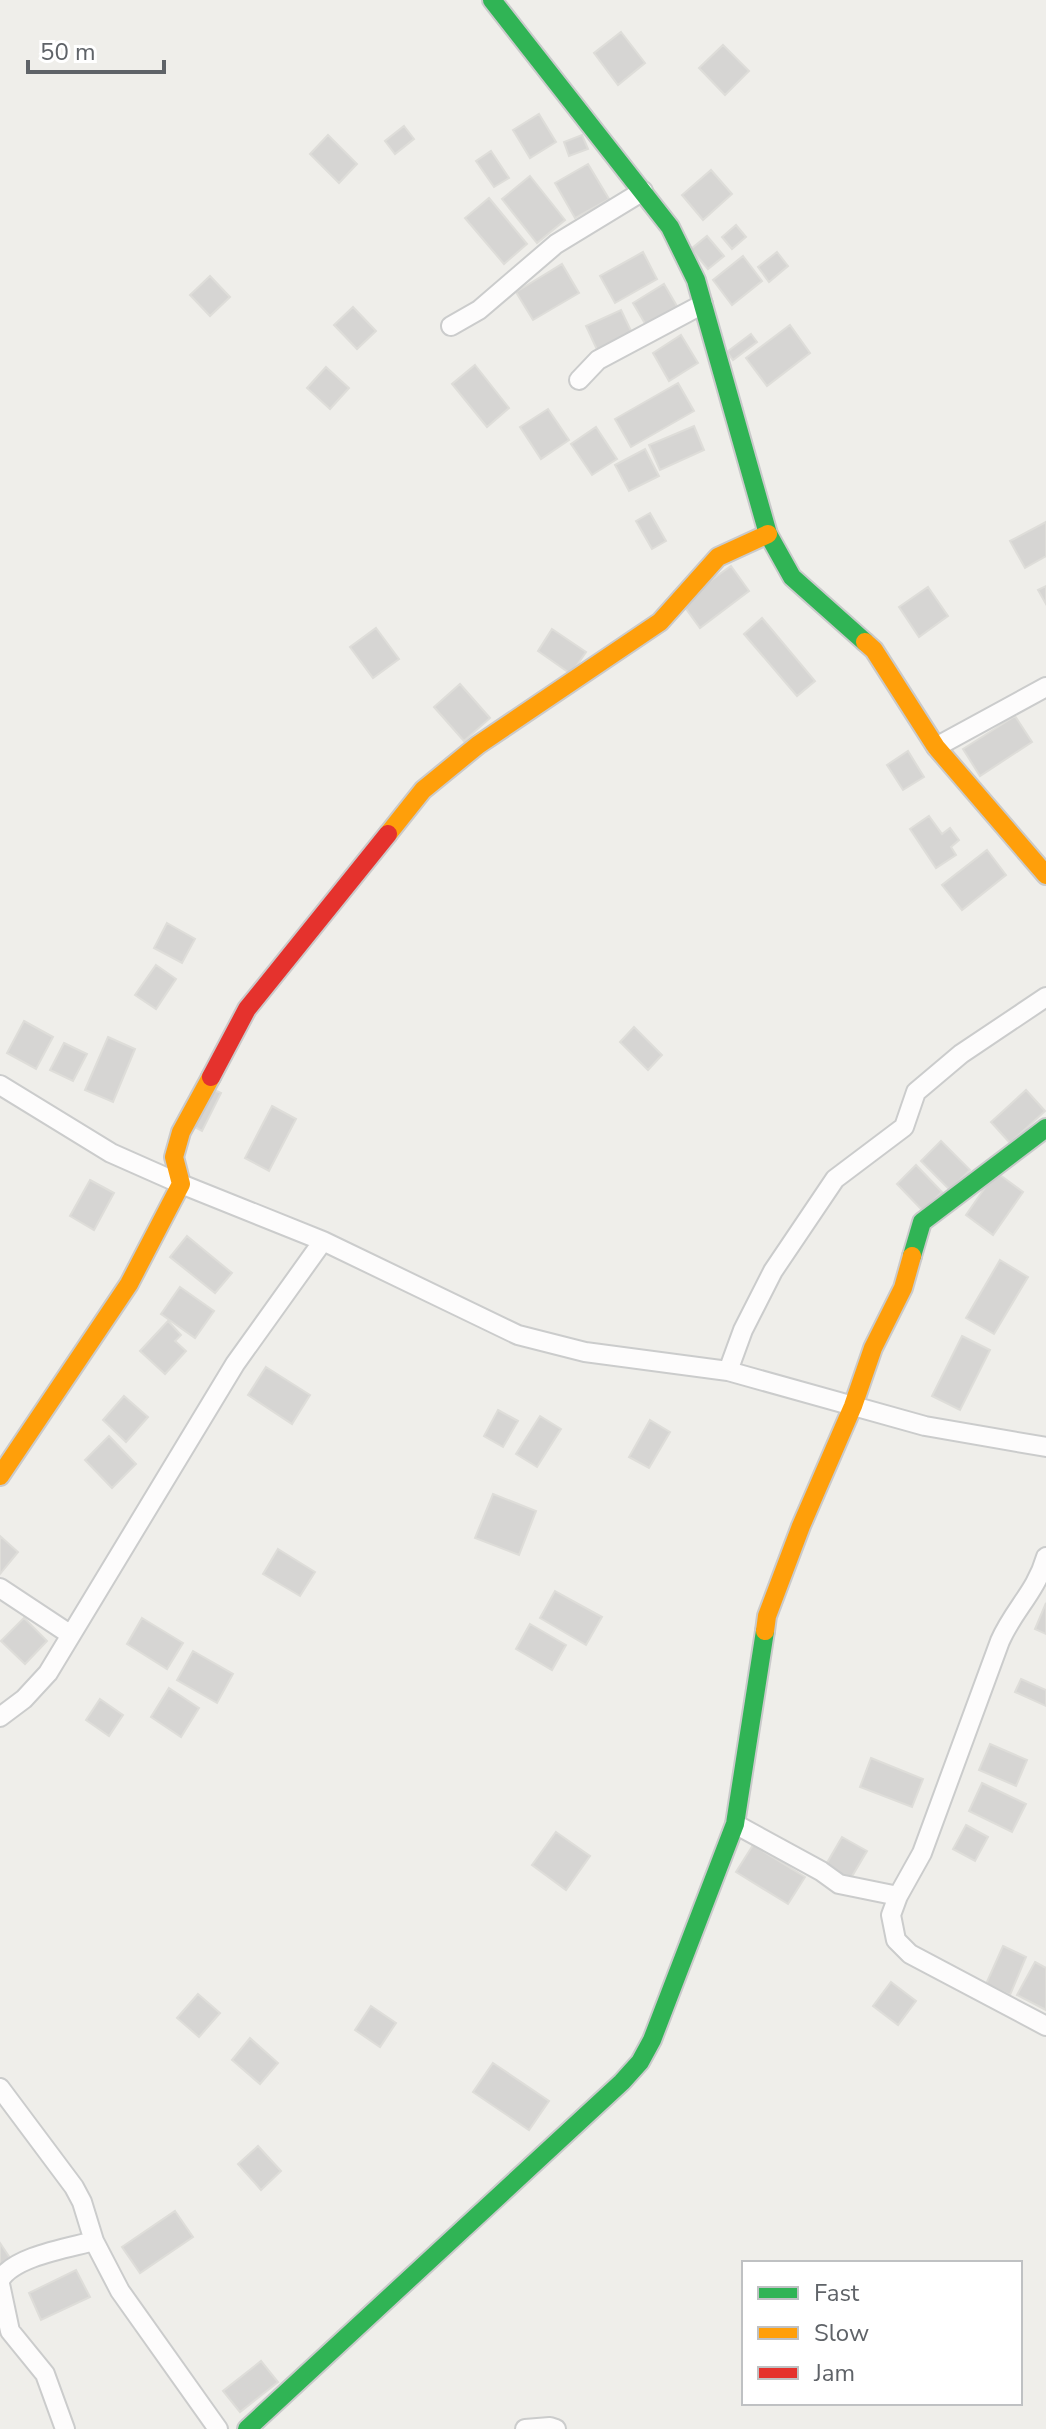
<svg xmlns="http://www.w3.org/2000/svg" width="1046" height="2429" font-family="'Nunito Sans',sans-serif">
<rect width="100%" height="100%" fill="#efeeea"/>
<path fill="#d6d5d3" stroke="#deddd9" stroke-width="2" d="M621,32L645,63L618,85L594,53Z
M723,45L749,71L725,95L699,68Z
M539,114L556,142L530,158L513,130Z
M404,126L414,139L395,154L385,141Z
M328,135L357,164L339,183L310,154Z
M582,135L588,149L569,156L564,142Z
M491,151L509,178L494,187L476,161Z
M588,164L609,199L575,218L555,183Z
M711,170L732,194L703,220L682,195Z
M530,176L565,220L537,243L502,199Z
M489,198L527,244L504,264L465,218Z
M736,225L746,237L732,249L722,237Z
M707,236L724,256L708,269L691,249Z
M643,252L657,279L615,303L600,276Z
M777,252L788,266L769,282L758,267Z
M743,256L762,281L732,305L713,280Z
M562,264L579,293L533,320L516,292Z
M210,276L230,297L210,316L190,295Z
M664,284L681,313L650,332L633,303Z
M353,307L376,331L357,349L334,325Z
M621,310L634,337L599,354L586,326Z
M790,325L810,353L767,386L746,358Z
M751,334L757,342L733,360L727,352Z
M681,335L698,363L669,381L653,353Z
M475,365L509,408L487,427L452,384Z
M326,367L349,388L330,409L307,388Z
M678,383L694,411L631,447L615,419Z
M548,409L569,440L541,459L520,427Z
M694,426L704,450L660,470L649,445Z
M596,427L617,459L592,475L571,444Z
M645,449L659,476L629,491L615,465Z
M650,513L666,541L652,549L636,521Z
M1046,522V556L1025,568L1010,541Z
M731,566L749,591L700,628L681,602Z
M1046,586V604L1038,590Z
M928,587L948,616L919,637L899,607Z
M762,618L815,681L797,696L744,634Z
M376,628L399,659L373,678L350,647Z
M552,629L586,652L571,674L538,651Z
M460,684L490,718L464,741L434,707Z
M1015,716L1032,742L980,776L963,749Z
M908,751L924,777L903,790L887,765Z
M929,816L942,834L950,828L959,840L951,847L956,855L936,868L910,829Z
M987,850L1006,875L962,910L942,885Z
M167,923L195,939L182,963L154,948Z
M156,965L176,979L156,1009L135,995Z
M24,1021L53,1037L36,1069L7,1053Z
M634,1027L662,1055L648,1070L620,1042Z
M108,1037L135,1049L113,1102L85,1090Z
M64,1043L87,1054L73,1081L50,1070Z
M208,1087L221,1093L202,1131L189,1124Z
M1026,1090L1045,1111L1010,1143L991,1122Z
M272,1106L296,1119L269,1171L245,1158Z
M941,1141L970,1170L950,1190L921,1161Z
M916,1165L942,1192L923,1211L897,1184Z
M996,1172L1023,1192L993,1235L966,1215Z
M90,1180L114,1193L94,1230L70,1216Z
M187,1236L232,1273L215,1293L170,1257Z
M1000,1260L1028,1277L994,1334L966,1318Z
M180,1287L214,1311L195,1338L161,1314Z
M168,1321L181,1335L175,1341L186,1351L165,1374L140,1351Z
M962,1336L990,1350L960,1410L932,1396Z
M266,1367L310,1395L292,1424L248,1395Z
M124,1396L148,1417L126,1442L103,1420Z
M498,1410L518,1421L503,1447L484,1436Z
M540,1416L561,1429L537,1467L516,1454Z
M650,1420L670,1432L649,1468L629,1457Z
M109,1436L136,1464L112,1488L85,1460Z
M493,1494L536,1511L519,1555L475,1538Z
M0,1536L18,1552L0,1574Z
M278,1549L315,1572L300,1596L263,1574Z
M555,1591L602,1617L586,1645L540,1618Z
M1046,1603V1634L1035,1629Z
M24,1618L47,1641L25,1664L1,1641Z
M142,1618L183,1643L167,1669L127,1644Z
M530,1624L566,1645L552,1670L516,1649Z
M193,1651L233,1674L217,1703L177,1680Z
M1021,1679L1046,1690V1706L1015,1692Z
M169,1688L199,1708L181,1737L151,1717Z
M100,1699L123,1715L109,1736L86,1720Z
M990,1744L1027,1760L1016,1786L979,1770Z
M871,1758L923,1779L912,1807L860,1787Z
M982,1783L1026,1804L1012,1832L969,1811Z
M966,1825L988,1837L975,1861L953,1849Z
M556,1832L590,1856L566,1890L532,1865Z
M842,1837L867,1851L848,1883L824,1868Z
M753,1845L805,1877L788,1904L736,1872Z
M1003,1946L1026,1957L1010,1995L986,1984Z
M1035,1962L1046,1968V2010L1017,1995Z
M891,1982L916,2001L898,2025L873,2006Z
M198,1994L220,2013L199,2037L177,2018Z
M371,2006L396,2023L380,2047L355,2030Z
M250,2038L278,2063L260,2084L232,2060Z
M493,2063L549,2101L529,2130L473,2092Z
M258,2146L281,2171L261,2190L238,2164Z
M175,2211L193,2237L140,2273L122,2247Z
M0,2243L14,2264L0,2273Z
M76,2270L90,2297L41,2320L29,2293Z
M261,2361L278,2382L240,2412L223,2391Z"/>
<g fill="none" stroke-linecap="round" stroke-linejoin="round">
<g stroke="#cbcccc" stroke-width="22">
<path id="street" d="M451,326L479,310L556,244L643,191
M579,380L598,360L703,304
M936,747L1046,687
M0,1085L111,1153L181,1184L323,1241L518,1335L585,1352L728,1371L925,1426L1046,1447
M728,1371L743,1330L773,1271L835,1179L904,1127L916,1092L961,1054L1046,997
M1046,1557C1036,1592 1014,1609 1000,1641L922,1853L898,1896L891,1915L896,1940L910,1954L1046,2026
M0,1588L71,1635
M0,1717L24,1699L48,1673L235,1364L323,1241
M735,1824L821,1871L839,1884L898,1896
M0,2088L74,2187L82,2202L94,2241L120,2291L218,2429
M0,2280C14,2256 69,2248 94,2241
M0,2284L10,2331L45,2374L65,2429
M525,2429L550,2427L556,2429"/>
</g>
<g stroke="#cacacb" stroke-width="22">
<path id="fast" d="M492,0L670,227L696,280L768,534L792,577L865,642
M912,1256L922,1222L1046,1128
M247,2429L622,2082L640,2062L652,2040L735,1824L765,1631"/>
</g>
<g stroke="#cacacb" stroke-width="22">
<path id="slow" d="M865,642L874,650L936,747L1046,875
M388,834L423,790L478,745L660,622L718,557L768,534
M0,1476L129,1284L181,1184L174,1157L181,1132L211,1077
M765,1631L767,1616L801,1526L853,1406L873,1348L903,1288L912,1256"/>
</g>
<g stroke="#cacacb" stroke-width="22">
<path id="jam" d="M211,1077L247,1009L388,834"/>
</g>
<use href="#street" stroke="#fdfcfc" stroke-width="18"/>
<use href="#fast" stroke="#30b455" stroke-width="18"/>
<use href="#slow" stroke="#ff9f0a" stroke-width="18"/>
<use href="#jam" stroke="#e5322d" stroke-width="18"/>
</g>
<rect x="742" y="2261" width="280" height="144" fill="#ffffff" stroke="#bfc1c3" stroke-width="2"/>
<rect x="758" y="2287" width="40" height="12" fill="#30b455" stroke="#bfc1c3" stroke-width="2"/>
<text x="814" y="2301" font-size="24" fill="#5f6368">Fast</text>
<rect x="758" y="2327" width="40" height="12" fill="#ff9f0a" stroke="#bfc1c3" stroke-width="2"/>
<text x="814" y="2341" font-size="24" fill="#5f6368">Slow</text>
<rect x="758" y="2367" width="40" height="12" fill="#e5322d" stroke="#bfc1c3" stroke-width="2"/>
<text x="814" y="2381" font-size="24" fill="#5f6368">Jam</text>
<path d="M28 60v12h136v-12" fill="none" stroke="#5f6368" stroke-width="4"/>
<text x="40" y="60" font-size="24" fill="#5f6368" stroke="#ffffff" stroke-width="6" paint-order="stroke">50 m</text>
</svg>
